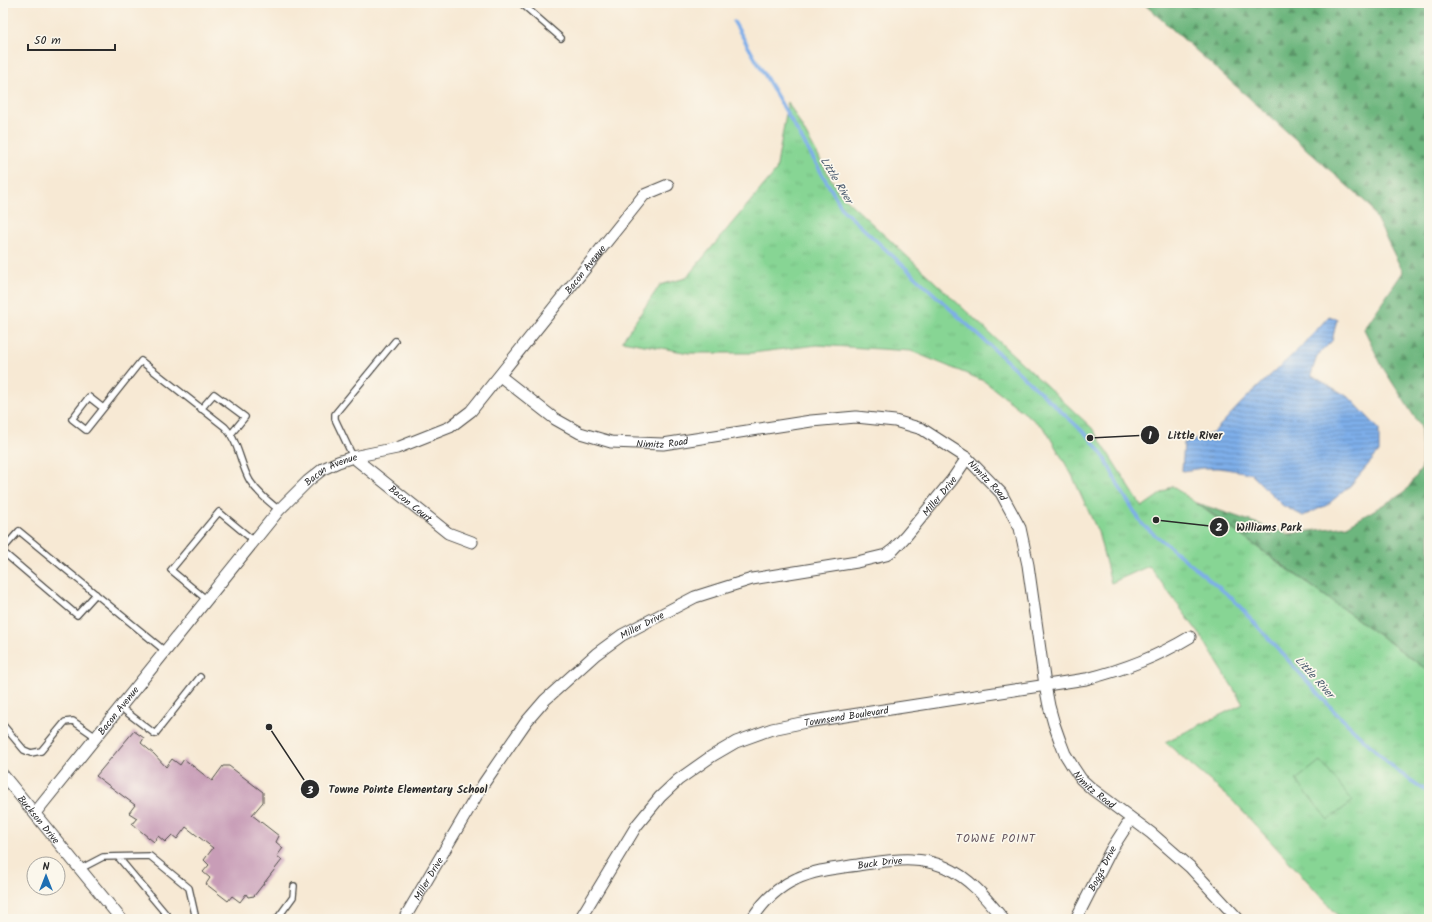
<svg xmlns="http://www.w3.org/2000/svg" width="1432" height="922" font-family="Kalam,sans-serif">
<defs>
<pattern id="grass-tufts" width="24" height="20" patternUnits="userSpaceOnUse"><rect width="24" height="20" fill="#87d594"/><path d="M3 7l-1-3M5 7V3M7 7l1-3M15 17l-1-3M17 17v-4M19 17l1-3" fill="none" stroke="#75b780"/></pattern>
<pattern id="forest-firs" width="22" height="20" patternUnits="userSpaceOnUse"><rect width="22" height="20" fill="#6db67e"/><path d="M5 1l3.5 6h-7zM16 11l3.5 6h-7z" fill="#5a9467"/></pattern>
<pattern id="water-rules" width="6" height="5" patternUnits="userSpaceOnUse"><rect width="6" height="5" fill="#7eaee9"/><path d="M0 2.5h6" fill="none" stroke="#678ebd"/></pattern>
</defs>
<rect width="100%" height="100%" fill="#fbf7ec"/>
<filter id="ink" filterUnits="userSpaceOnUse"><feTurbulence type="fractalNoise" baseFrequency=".025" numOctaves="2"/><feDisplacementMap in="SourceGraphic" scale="8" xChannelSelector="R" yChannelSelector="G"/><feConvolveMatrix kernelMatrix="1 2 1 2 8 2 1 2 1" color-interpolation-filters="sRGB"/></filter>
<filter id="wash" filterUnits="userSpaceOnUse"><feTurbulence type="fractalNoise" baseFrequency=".012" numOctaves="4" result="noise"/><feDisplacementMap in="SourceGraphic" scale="16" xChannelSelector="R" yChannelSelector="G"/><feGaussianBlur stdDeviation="0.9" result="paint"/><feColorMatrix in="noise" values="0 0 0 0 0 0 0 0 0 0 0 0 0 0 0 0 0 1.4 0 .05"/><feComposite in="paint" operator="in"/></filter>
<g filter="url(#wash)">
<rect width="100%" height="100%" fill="#f7e9d4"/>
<path fill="url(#grass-tufts)" stroke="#598060" d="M788,102L839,193L1092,428L1142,507L1172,486L1429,671V919H1341L1311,885L1233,801L1165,742L1243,704L1201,636L1149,566L1111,583L1098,532L1072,475L1045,429L984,381L911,351L817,345L752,353H689L622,341L660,285L686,278L776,171Z"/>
<path fill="url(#forest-firs)" stroke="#4c7054" d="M1143,3H1429V671L1197,503L1288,534L1347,526L1405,492L1422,468L1421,427L1383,368L1364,329L1403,272L1370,206Z"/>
<path fill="#87d594" stroke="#598060" d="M1320,761L1353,801L1328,820L1296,780Z"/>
<path fill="url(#water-rules)" stroke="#546c8a" d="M1329,316L1337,319L1332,341L1317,356L1311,375L1350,398L1379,429V452L1350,486L1327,505L1303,516L1282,505L1250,473L1219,468H1204L1182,471L1184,443L1213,433L1243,401L1305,343Z"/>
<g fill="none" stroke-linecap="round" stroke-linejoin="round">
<path stroke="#7eaee9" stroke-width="3.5" d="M734,22L843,210L1090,438L1104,457L1122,492L1143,525L1233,599L1335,712L1396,770L1429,793"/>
</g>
<g id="blocks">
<path fill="#c89db7" d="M134,731L144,738L141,743L154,754L166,767L172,759L180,765L184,759L212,781L223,766H229L263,792V802L252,815L279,836L276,842L283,848L277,856L282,860L254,896L248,897L246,894L240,902L232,896L228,901L206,884L210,878L203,872L209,865L204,860L213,848L186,827L177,839L172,835L165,842L158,836L154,842L132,824L137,818L129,813L135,805L96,776Z"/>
</g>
</g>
<g filter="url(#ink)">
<use href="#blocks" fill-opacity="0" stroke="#4a4844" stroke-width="1"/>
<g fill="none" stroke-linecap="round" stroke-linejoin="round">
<g stroke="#4a4844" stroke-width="8">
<path id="lane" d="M521,3L561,38
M103,408L89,397L72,419L86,430L141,361L225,427C239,442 240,464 250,481C258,493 268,501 279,510
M201,409L214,394L245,417L231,434
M353,457L335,419V414L395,341
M3,549L19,531L165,651
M3,552L77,615L96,594
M207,600L171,570L219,512L254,541
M120,707L155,734L200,677
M3,725L24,750L31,753L41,751L65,722L73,721L96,737
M118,857L170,919
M80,869L103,857L150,856L189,888L196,919
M277,919L293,897L294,886"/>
</g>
<g stroke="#4a4844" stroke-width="13">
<g id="street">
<path id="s1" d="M500,376L555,419L580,433L611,442L663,444L811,421L856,417L895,421L922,429L967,458L1001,493L1020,528L1028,565L1045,685L1049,706L1054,724L1060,741L1065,754L1073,767L1081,779L1092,789L1151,833L1190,867L1238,919"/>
<path id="s2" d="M353,457L448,533L472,542"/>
<path id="s3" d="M3,775L121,919"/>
<path id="s4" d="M35,813L279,510L308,481L323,469L338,462L353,457L397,448L450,427L471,411L644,195L668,185"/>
<path id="s5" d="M404,919L484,783L526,722L545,700L596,654L622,635L695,597L752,579L857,562L886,555L894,549L906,536L952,480L967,458"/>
<path id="s6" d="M580,919L637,825L660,797L678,780L712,756L736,742L772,729L806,722L1086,679C1123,670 1157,657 1190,637"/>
<path id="s7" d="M752,919C763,902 778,887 796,879C817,869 841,868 864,864C880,862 896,859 912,860C923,860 935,863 945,867C970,878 986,898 1003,919"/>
<path id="s8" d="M1076,919L1111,850L1131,819"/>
</g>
</g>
<use href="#lane" stroke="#fff" stroke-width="5.5"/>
<use href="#street" stroke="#fff" stroke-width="11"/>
</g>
</g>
<g text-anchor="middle" stroke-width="3.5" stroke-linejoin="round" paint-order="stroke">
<g font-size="10" fill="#2b2b2b" stroke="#fbf7ec">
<text dy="4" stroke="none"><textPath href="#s4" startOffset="792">Bacon Avenue</textPath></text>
<text dy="4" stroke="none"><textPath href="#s1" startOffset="182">Nimitz Road</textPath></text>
<text dy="4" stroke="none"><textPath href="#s4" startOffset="456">Bacon Avenue</textPath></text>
<text dy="4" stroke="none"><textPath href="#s1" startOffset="529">Nimitz Road</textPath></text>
<text dy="4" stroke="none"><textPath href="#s5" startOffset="720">Miller Drive</textPath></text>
<text dy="4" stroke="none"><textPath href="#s2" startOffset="74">Bacon Court</textPath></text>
<text dy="4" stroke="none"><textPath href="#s5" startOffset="384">Miller Drive</textPath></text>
<text dy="4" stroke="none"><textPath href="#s4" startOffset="132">Bacon Avenue</textPath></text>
<text dy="4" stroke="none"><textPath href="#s6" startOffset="354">Townsend Boulevard</textPath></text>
<text dy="4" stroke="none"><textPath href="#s1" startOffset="865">Nimitz Road</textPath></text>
<text dy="4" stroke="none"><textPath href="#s3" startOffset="57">Buckson Drive</textPath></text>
<text dy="4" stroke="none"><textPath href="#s7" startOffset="146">Buck Drive</textPath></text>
<text dy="4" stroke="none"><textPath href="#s8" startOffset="57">Boggs Drive</textPath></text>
<text dy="4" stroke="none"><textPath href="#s5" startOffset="47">Miller Drive</textPath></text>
</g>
<g font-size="11" font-style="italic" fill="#48596e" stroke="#fbf7ec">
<text transform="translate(837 180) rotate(59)" y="4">Little River</text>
<text transform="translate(1315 677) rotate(48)" y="4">Little River</text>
</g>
<g font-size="11" letter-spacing="1" fill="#62535c" stroke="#fbf7ec">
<text x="996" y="842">TOWNE POINT</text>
</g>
</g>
<path fill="none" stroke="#2b2b2b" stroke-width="1.5" d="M1090 438L1150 435M1156 520L1219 527M269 727L310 789"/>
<g fill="#2b2b2b" stroke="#fbf7ec" stroke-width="1.5">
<circle cx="1090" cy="438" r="4"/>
<circle cx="1156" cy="520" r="4"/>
<circle cx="269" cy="727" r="4"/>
<circle cx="1150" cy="435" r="10"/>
<circle cx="1219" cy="527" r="10"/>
<circle cx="310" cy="789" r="10"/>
</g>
<g font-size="12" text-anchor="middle" font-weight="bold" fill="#fff">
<text x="1150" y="439">1</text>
<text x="1219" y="531">2</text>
<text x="310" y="794">3</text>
</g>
<g font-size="11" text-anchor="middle" font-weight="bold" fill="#2b2b2b" stroke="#fbf7ec" stroke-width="3.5" stroke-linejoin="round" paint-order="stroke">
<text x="1195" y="439">Little River</text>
<text x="1269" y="531">Williams Park</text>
<text x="408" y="793">Towne Pointe Elementary School</text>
</g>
<rect width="1432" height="922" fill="none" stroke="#fbf7ec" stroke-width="16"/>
<g transform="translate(46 876)"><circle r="19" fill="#fbf7ec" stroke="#a8a59f"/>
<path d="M0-3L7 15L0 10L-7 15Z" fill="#1f6fb2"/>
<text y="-6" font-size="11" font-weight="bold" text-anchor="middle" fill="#2b2b2b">N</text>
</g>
<path d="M28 44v6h87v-6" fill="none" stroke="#2b2b2b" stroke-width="2"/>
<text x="34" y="44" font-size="12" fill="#2b2b2b" stroke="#fbf7ec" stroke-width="3" paint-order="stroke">50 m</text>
</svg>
